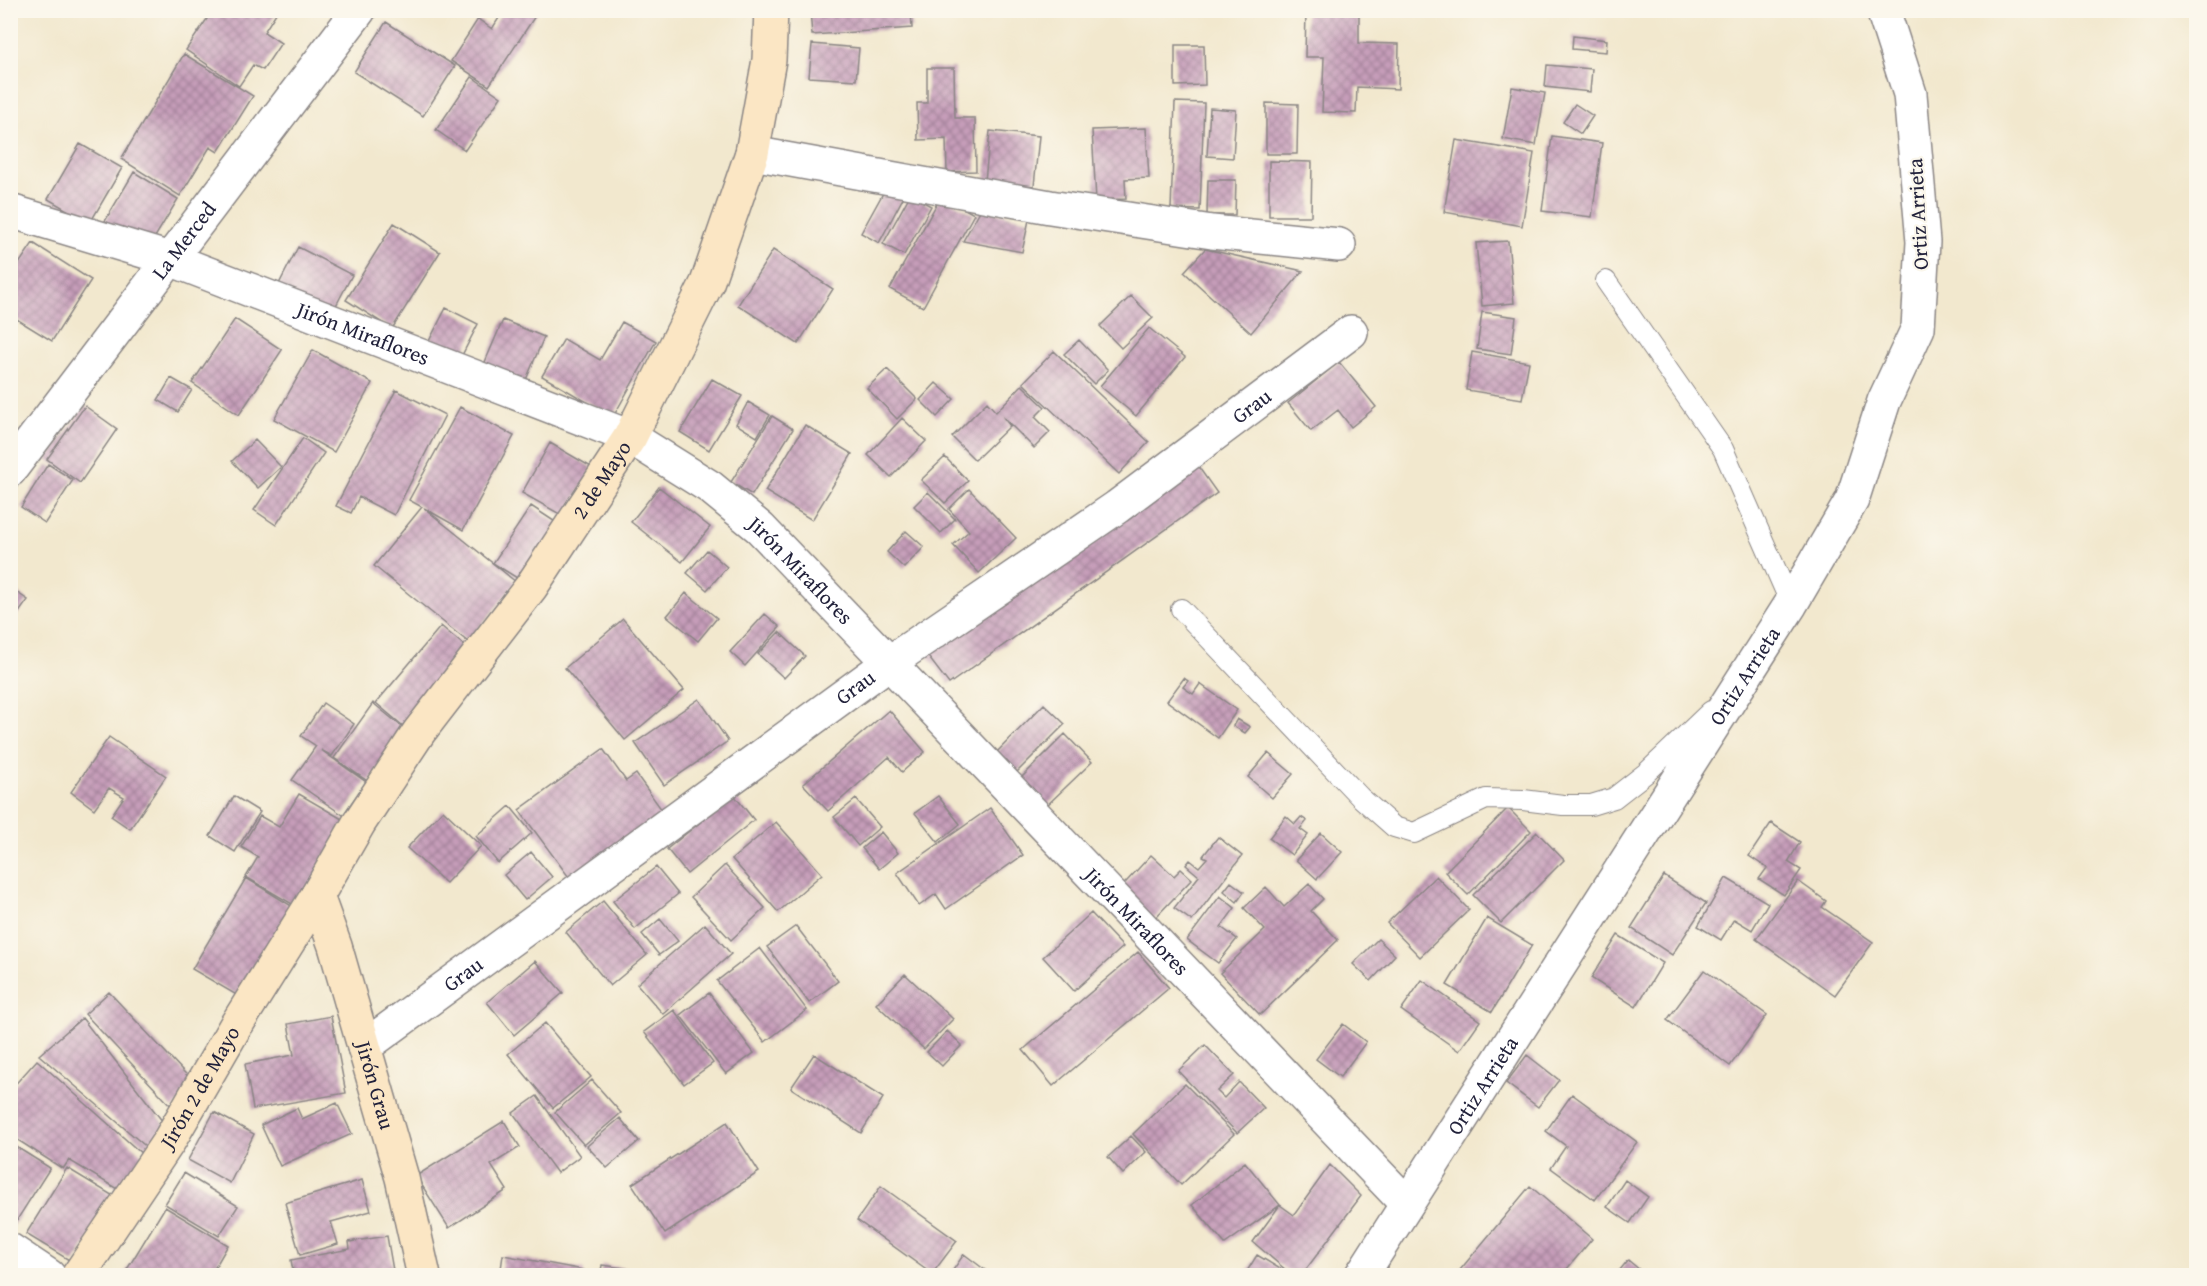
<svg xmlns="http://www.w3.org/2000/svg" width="2207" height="1286" font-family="'Gentium Book Plus',serif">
<defs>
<pattern id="building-cross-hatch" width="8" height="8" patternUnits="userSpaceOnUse" patternTransform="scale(1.5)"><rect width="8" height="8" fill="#c69db9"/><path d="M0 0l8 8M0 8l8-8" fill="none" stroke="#a08098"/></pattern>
</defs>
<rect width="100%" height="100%" fill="#fbf7ec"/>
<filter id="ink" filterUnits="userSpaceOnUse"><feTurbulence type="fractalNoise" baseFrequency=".0167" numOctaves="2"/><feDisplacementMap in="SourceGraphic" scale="12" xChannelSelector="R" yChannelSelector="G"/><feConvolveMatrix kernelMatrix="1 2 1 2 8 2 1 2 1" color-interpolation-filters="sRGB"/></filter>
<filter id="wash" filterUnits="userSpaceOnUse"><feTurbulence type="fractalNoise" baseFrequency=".008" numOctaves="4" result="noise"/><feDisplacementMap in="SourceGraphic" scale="24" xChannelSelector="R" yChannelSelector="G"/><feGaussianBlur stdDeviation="1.35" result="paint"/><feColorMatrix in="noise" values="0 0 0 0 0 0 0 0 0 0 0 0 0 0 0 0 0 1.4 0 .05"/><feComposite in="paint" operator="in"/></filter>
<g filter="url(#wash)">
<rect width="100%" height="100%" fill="#f2e8ce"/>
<g id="blocks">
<path fill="url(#building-cross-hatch)" d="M213,10H278L264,32L281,43L263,70L253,65L239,86L186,50Z
M504,10H539L489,86L451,61L478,19L492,29Z
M810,10H911L912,28L812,35Z
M1306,10H1359V43L1399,44L1398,89L1357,87L1356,113L1322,112L1324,57H1305Z
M386,22L455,66L423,116L354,72Z
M1573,36L1607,40L1606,52L1572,49Z
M812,44L859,48L856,80L809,77Z
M1175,45H1204L1205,85L1175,86Z
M184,54L253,96L218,152L210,147L180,196L121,159Z
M1547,65L1592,69L1590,92L1545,87Z
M927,68H954L955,118H975L976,171L947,172L946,139L918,140L917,103H927Z
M472,77L501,97L465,150L436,130Z
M1512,87L1545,93L1536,145L1503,139Z
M1175,102L1204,103L1200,210L1171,209Z
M1266,103L1298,104L1297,154H1266Z
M1575,104L1593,116L1581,134L1563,122Z
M1210,108L1236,110L1233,158L1207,156Z
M1146,128L1149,178L1125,179L1126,199L1096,200L1092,130Z
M990,131L1039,136L1034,186L985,181Z
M1552,136L1602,143L1592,217L1542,211Z
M1456,140L1534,153L1522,226L1444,212Z
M80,144L122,168L90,223L48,199Z
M1269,161L1312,162L1311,216H1269Z
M134,172L178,199L149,247L105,221Z
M1208,180H1236L1235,215H1207Z
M887,186L904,196L879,243L861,233Z
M910,195L931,206L904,255L883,244Z
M941,196L974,214L923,307L890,289Z
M981,209L1029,220L1022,252L963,241Z
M394,223L440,252L392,329L346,300Z
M1508,241L1514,303L1482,306L1476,243Z
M33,243L91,280L52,341L10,315V304L18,293L10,289V277Z
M298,247L352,275L331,315L277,288Z
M1205,249L1303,271L1251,333L1184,272Z
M773,250L833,289L798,344L738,305Z
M1131,296L1153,318L1121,348L1100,326Z
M446,308L478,324L457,365L425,349Z
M1482,312L1516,317L1511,354L1477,349Z
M235,319L282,350L239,415L192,383Z
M503,320L544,337L523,387L482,369Z
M622,322L656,341L613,417L542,376L564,339L600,360Z
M1149,328L1185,357L1136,416L1100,386Z
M1079,340L1108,370L1094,384L1064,354Z
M313,350L372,383L334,452L274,419Z
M1054,351L1149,442L1119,474L1023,383Z
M1472,352L1529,362L1522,399L1466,390Z
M1339,362L1376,407L1351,427L1338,410L1311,431L1288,403Z
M887,369L917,399L897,419L867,388Z
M171,378L192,390L178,412L158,400Z
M712,379L742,396L709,450L680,432Z
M936,383L954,399L937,417L920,400Z
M1022,385L1045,407L1035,417L1050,432L1034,448L1003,417L1010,426L975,460L952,437L987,402L996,412Z
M396,390L445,415L394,515L359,497L351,513L336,506Z
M748,402L770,415L757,437L736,424Z
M85,406L117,429L80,483L47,459Z
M460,407L514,436L463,530L424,508L516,582L468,642L374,566L422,507L409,500Z
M772,416L793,429L752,495L731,482Z
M902,418L926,441L891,477L868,455Z
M805,425L852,454L812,520L765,491Z
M303,438L324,453L276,525L254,510Z
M255,440L281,467L258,488L232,461Z
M550,443L593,468L565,517L522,493Z
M945,457L968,481L945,503L921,480Z
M1195,462L1217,493L949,684L926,654Z
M48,464L73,480L45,523L21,507Z
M659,487L710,527L682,562L631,522Z
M969,489L1016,538L979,573L953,545L969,531L949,509Z
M928,492L955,519L941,533L914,506Z
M531,506L563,527L525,583L493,563Z
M906,531L924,547L904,568L887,552Z
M707,550L727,567L707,590L687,573Z
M10,588L28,600L10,625Z
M686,593L717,618L698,641L667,616Z
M765,614L780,627L745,666L730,652Z
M623,619L684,690L625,740L565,668Z
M441,626L474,654L409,731L376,703Z
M779,632L805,656L784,678L758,654Z
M1184,678L1188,681L1183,687L1193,694L1200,684L1237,710L1218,738L1167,701Z
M699,699L728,741L664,785L635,743Z
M323,703L354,724L332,756L321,750L366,782L343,815L292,780L316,746L301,736Z
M373,703L407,731L369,782L334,758Z
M1044,704L1065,724L1014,775L994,755Z
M889,710L925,752L902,772L889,757L828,811L803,784Z
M1237,719L1250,727L1245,733L1233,726Z
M1065,734L1092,762L1043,809L1016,783Z
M109,737L166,776L130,829L111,816L124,797L109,788L94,809L71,792Z
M603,749L626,781L636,774L667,817L574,884L519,810Z
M1268,753L1293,774L1272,798L1248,777Z
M299,794L349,823L299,908L246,877L258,857L241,847L260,816L279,827Z
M734,795L754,820L687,874L667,849Z
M234,796L260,812L235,852L210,836Z
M938,796L960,824L938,842L915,813Z
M856,799L880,827L858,846L834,817Z
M510,806L532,833L498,863L476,836Z
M990,808L1023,855L946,909L936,894L919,906L897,873Z
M1508,808L1531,831L1468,895L1445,872Z
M443,810L481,846L446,883L407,848Z
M1286,816L1295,824L1301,817L1307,821L1300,829L1308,835L1292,855L1269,838Z
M776,822L822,874L778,912L732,859Z
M1771,823L1800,842L1788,862L1801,870L1784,895L1759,879L1767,868L1749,856Z
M881,832L898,853L879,869L862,848Z
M1537,832L1564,860L1501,923L1473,895Z
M1321,833L1342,852L1317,879L1296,860Z
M1218,837L1242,856L1192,921L1174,908L1199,876L1186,865L1190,860L1199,867L1207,858L1203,856Z
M531,852L552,877L525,900L504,875Z
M1151,855L1174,876L1181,869L1192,879L1154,919L1114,895Z
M725,865L765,908L731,940L691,897Z
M656,867L678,894L635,929L613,901Z
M1436,876L1469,910L1420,957L1387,923Z
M1664,876L1706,903L1672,955L1631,928Z
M246,878L298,910L245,1000L192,969Z
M1726,878L1768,903L1752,930L1734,919L1721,940L1698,926Z
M1798,881L1826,901L1822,907L1873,942L1835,995L1756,939Z
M1231,882L1244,892L1237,902L1224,891Z
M1309,884L1323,899L1311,911L1338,940L1260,1015L1220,973L1265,930L1244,908L1266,887L1284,907Z
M1220,896L1235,908L1221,927L1237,939L1218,963L1187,940Z
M603,901L647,955L610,986L566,932Z
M1091,913L1123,947L1074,991L1043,957Z
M1487,918L1532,945L1492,1012L1447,985Z
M660,919L678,941L659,955L642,934Z
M705,924L731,954L663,1014L637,984Z
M796,926L838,981L809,1003L767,947Z
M1618,935L1663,963L1636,1007L1591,978Z
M1378,939L1395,955L1371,981L1353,964Z
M760,948L807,1010L765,1042L717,981Z
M1138,952L1169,988L1053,1086L1023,1050Z
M535,961L563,993L514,1035L487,1002Z
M1704,970L1767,1015L1730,1066L1667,1020Z
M905,974L953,1019L924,1049L876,1004Z
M1422,980L1480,1021L1459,1051L1401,1010Z
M109,992L197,1086L173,1108L85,1014Z
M709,993L754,1053L726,1074L680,1015Z
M674,1010L713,1063L684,1084L644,1032Z
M331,1016L346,1093L253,1109L245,1064L294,1055L288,1024Z
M82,1018L170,1131L150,1150L39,1055Z
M545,1023L591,1077L553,1108L508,1054Z
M1343,1024L1366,1042L1340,1077L1316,1059Z
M947,1031L962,1045L942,1066L927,1052Z
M1205,1045L1234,1075L1217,1091L1224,1098L1239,1082L1264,1108L1237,1133L1178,1071Z
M814,1054L883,1098L861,1133L791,1088Z
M1527,1055L1559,1080L1538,1107L1506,1083Z
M37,1060L143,1155L122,1192L69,1160L63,1169L10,1135V1090Z
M592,1080L621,1113L584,1145L555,1112Z
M1185,1084L1234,1134L1181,1185L1133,1134Z
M1572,1094L1637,1142L1595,1200L1551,1168L1566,1146L1546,1131Z
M537,1096L580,1156L557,1173L513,1113Z
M337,1103L352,1134L280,1166L261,1125L297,1108L302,1119Z
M214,1112L254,1134L230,1183L188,1160Z
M620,1118L639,1141L607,1168L587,1146Z
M504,1121L520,1147L491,1165L507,1190L449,1228L416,1176Z
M727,1122L759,1172L665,1234L632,1184Z
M1131,1136L1146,1152L1123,1174L1108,1157Z
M10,1143L50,1168L10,1231Z
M1245,1162L1280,1205L1225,1244L1192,1205Z
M1330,1165L1361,1196L1301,1276H1293L1253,1242L1280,1205L1294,1215Z
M67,1168L115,1197L74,1263L26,1234Z
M184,1173L238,1206L219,1236L165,1204Z
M362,1180L371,1211L331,1222L338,1244L300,1255L285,1203Z
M1625,1180L1648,1197L1630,1223L1607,1207Z
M881,1186L957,1241L932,1274L857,1220Z
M1530,1186L1592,1239L1561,1276H1455Z
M165,1207L228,1245L210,1276H123Z
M387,1236L394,1276H294L291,1260L350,1249L349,1242Z
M964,1254L993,1276H949Z
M503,1255L584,1270L583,1276H500Z
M1257,1255L1292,1276H1244Z
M1628,1260L1647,1276H1615Z
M602,1265L637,1270V1276H600Z"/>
</g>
</g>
<g filter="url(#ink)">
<use href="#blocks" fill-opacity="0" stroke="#8a8584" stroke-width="1.5"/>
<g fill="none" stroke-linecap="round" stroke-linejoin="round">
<g stroke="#8a8584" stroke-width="22">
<path id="service" d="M1606,281L1723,449L1791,604
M1181,609L1360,797L1394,827L1414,833L1486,799L1523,800L1563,805H1591L1614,798L1646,773L1711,711"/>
</g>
<g stroke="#8a8584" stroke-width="36">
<g id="minor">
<path d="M752,153L1050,207L1212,232L1339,245"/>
<path id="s1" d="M10,211L170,259L630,437L710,487L760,528L1406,1203"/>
<path id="s2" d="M10,470L359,10"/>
<path id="s3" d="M364,1047L890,662L1117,507L1351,332"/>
<path d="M10,1250L49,1276"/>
</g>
</g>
<g stroke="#8a8584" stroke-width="36">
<g id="tertiary">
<path id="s4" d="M1361,1276L1791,604L1852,500L1884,401L1918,328L1923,242L1910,94L1883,10"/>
</g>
</g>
<g stroke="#8a8584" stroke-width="36">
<g id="secondary">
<path id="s5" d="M317,896L335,946L402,1178L424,1276"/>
<path id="s6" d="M78,1276L169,1141L235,1027L317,896L359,823L419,732L531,587L630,437L707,283L752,153L769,60L771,10"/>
</g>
</g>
<use href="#service" stroke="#fff" stroke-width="20"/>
<use href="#minor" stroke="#fff" stroke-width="33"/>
<use href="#tertiary" stroke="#fff" stroke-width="33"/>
<use href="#secondary" stroke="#fbe6c4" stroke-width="33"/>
</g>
</g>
<g text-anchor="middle" stroke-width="4.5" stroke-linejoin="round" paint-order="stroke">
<g font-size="21" fill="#22223b" stroke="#fbf7ec">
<text transform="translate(1918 214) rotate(-93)" y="7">Ortiz Arrieta</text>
<text dy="7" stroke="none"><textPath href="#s2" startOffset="288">La Merced</textPath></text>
<text dy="7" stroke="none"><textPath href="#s1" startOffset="374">Jirón Miraflores</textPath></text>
<text dy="7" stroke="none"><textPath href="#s3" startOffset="1095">Grau</textPath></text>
<text dy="7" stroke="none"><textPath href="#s6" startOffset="954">2 de Mayo</textPath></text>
<text dy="7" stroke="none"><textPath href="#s1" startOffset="878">Jirón Miraflores</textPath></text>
<text dy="7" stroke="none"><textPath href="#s4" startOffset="712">Ortiz Arrieta</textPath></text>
<text dy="7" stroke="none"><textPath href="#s3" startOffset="609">Grau</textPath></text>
<text dy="7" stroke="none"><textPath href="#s1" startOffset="1364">Jirón Miraflores</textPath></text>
<text dy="7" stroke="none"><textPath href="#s3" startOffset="123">Grau</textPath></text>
<text dy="7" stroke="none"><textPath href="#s5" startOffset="198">Jirón Grau</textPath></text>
<text dy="7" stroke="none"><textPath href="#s4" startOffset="226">Ortiz Arrieta</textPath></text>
<text dy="7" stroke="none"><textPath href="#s6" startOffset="225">Jirón 2 de Mayo</textPath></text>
</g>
</g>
<rect width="2207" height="1286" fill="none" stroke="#fbf7ec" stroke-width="36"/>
</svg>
